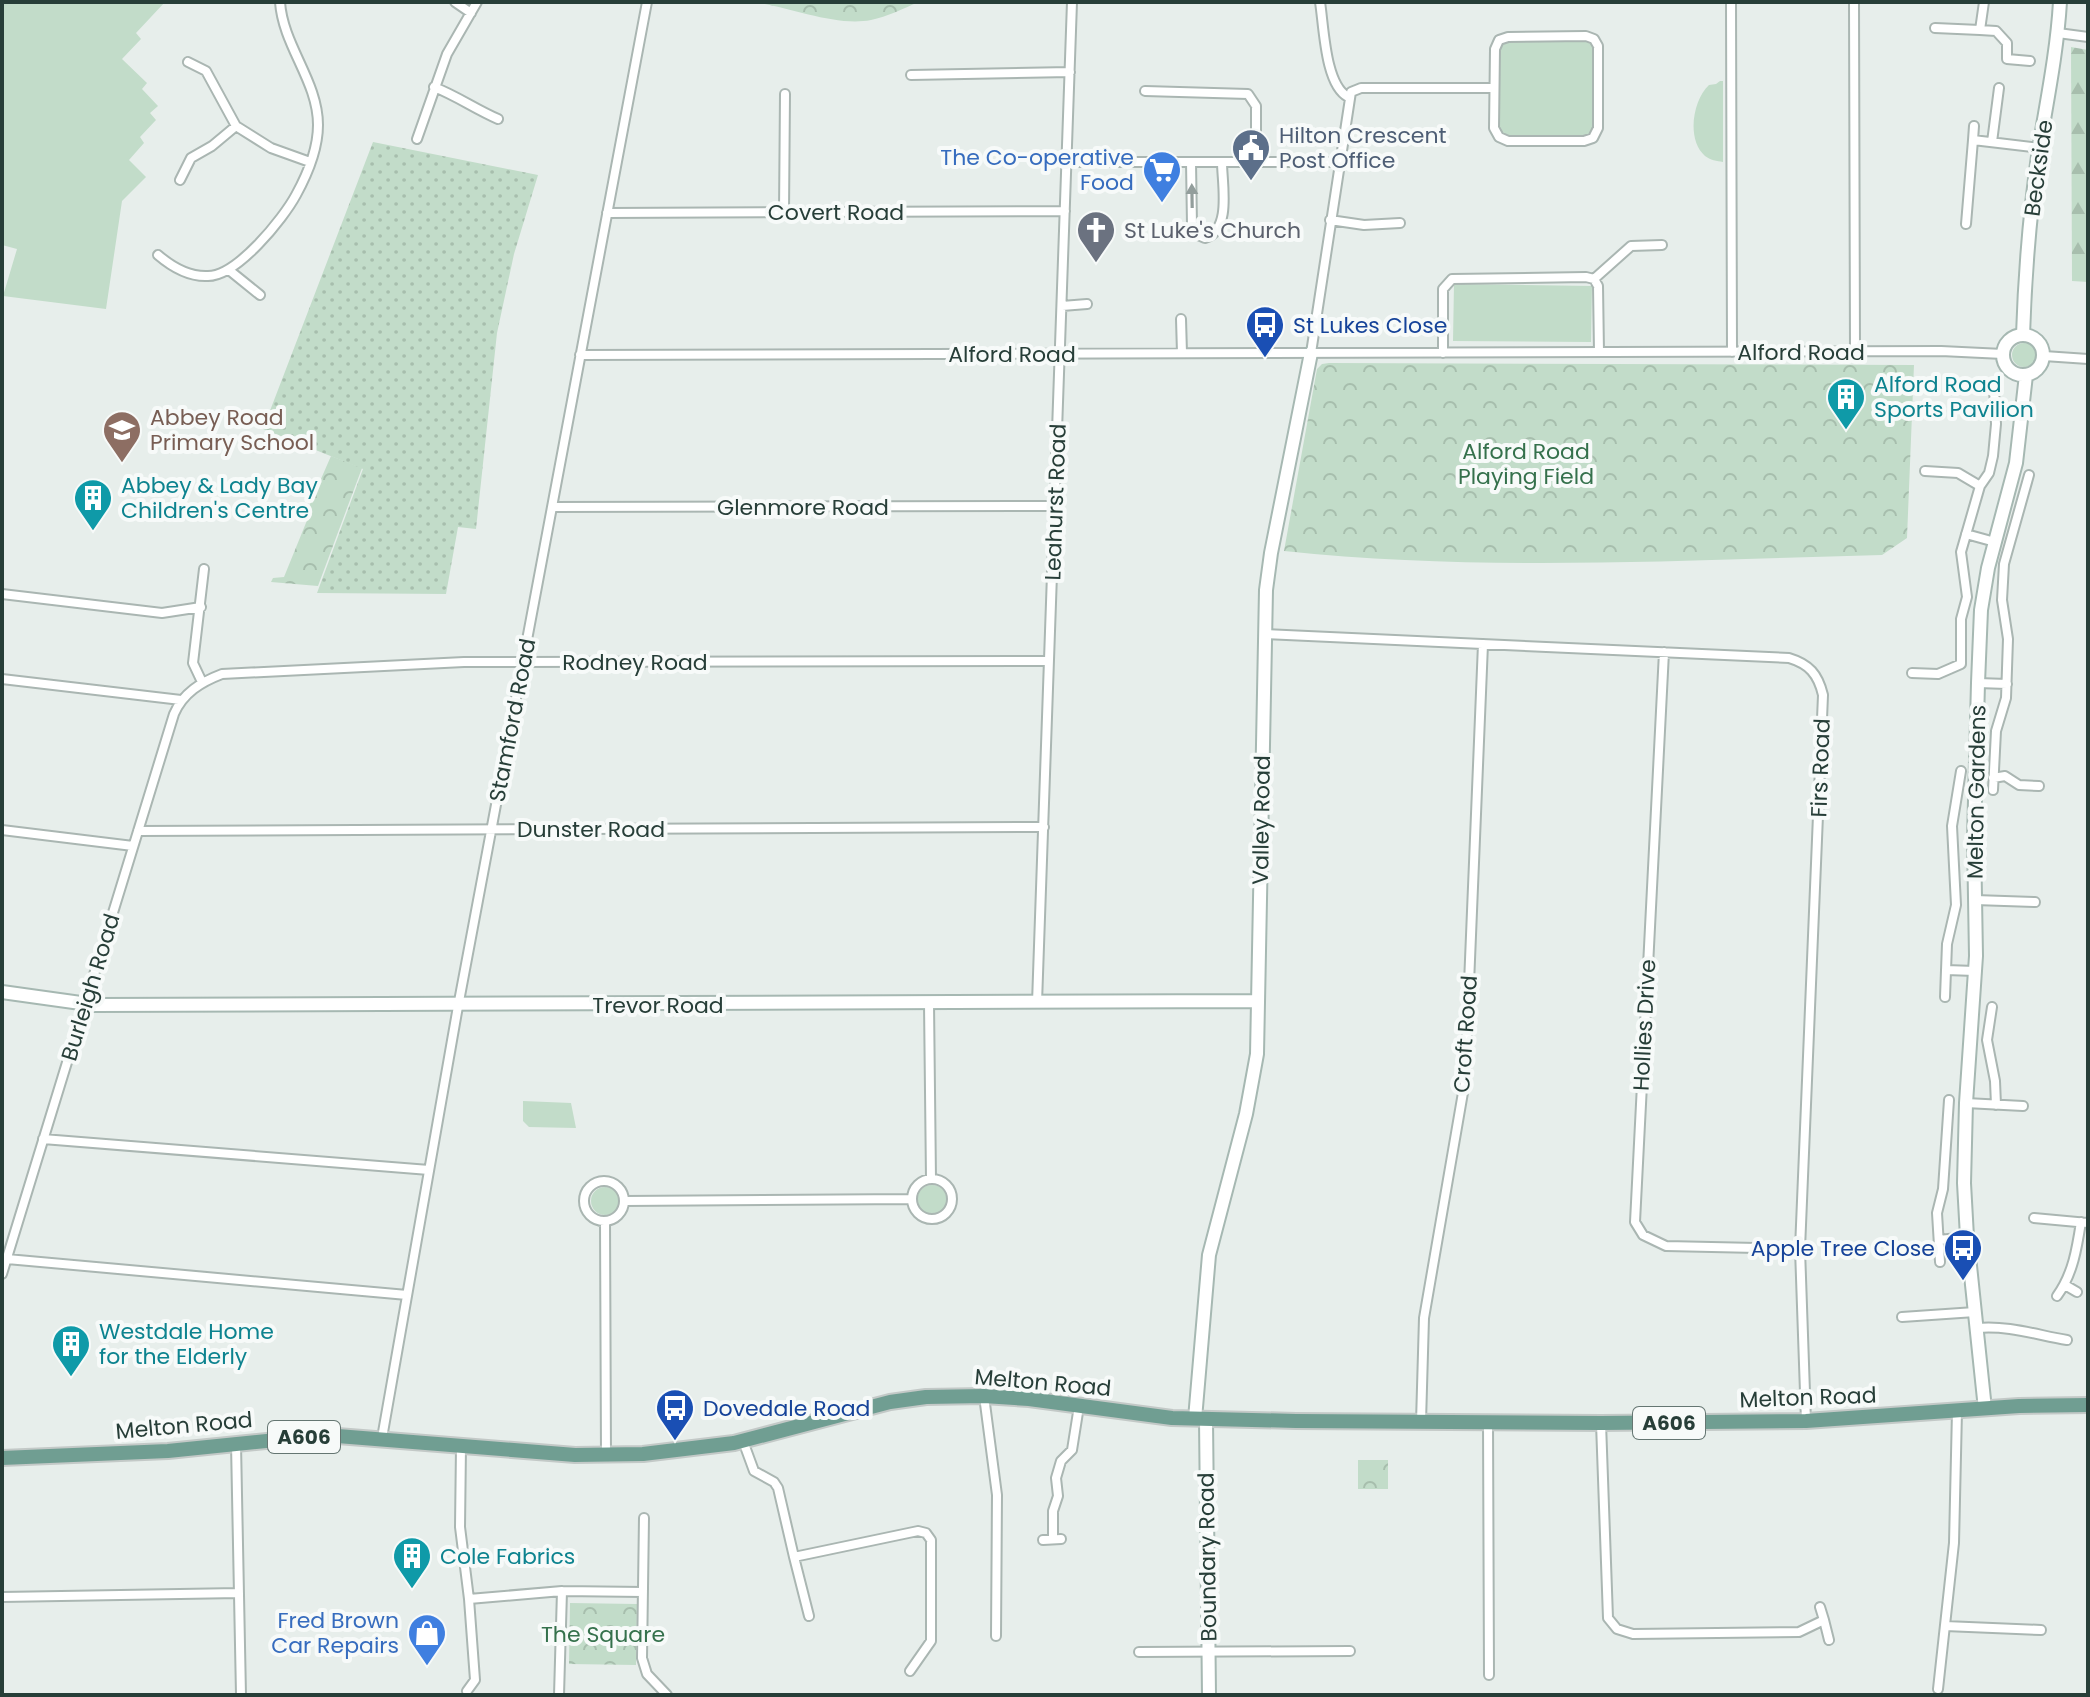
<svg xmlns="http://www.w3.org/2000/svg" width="2090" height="1697" font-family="Poppins,sans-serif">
<defs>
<pattern id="forest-firs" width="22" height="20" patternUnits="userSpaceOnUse" patternTransform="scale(2)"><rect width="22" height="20" fill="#c2dcc9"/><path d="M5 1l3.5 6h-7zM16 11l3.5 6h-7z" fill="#a7bead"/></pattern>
<pattern id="park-crowns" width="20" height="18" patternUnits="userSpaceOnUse" patternTransform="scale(2)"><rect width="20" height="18" fill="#c2dcc9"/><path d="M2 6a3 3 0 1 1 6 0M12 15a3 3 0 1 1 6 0" fill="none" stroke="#a7bead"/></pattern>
<pattern id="garden-dots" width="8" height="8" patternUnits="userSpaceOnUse" patternTransform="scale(2)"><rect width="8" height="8" fill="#c2dcc9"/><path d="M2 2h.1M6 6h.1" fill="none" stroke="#a7bead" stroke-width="1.8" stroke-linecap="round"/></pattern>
</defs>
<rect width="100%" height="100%" fill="#e7eeeb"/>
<path fill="#c2dcc9" d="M2,2H165L136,33L141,39L122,59L147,83L142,89L158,106L150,113L156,120L140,137L144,143L129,160L146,177L122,201L106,309L3,296L17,249L2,245Z
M1594,39L1598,128L1593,138L1508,141L1494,128L1499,40Z
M1720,81H1723V162C1717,161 1710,160 1705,156C1686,139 1693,100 1709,85L1716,84Z
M1454,284L1592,286L1591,342L1453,341Z
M2012 355a12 12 0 1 1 24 0a12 12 0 1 1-24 0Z
M523,1101L571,1103L576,1128L529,1127L523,1121Z
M917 1200a15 15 0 1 1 30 0a15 15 0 1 1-30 0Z
M591 1201a14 14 0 1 1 28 0a14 14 0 1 1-28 0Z"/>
<path fill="url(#forest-firs)" d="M2071,47L2088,50V282L2072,281Z"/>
<path fill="url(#park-crowns)" d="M752,2H919C904,8 887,17 871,20C835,27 788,6 752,2Z
M1329,363L1914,365L1907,538L1882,555C1683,560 1482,572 1284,551L1317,369L1322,364Z
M331,456L362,468L318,586L271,582L273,578L284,577L310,513L307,511Z
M1358,1460H1388V1489H1358Z
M570,1603L637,1604L636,1665L569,1664Z"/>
<path fill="url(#garden-dots)" d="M373,142L538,175L514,254L497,333L476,529L458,527L446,594L317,593L363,469L263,429Z"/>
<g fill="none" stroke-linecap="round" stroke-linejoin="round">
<g stroke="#aab6b2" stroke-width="12">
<path id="street" d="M455,2L471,13
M1320,2C1324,27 1325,85 1348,97
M1731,2L1732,352
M1854,2L1855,352
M1984,2L1980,30L1996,31L2007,43V59L2030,61
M1935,28L1980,30
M2058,33L2088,37
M1586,36L1594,39L1598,46V128L1593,138L1584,141H1508L1499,137L1494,128L1495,49L1499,40L1508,37Z
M188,62L206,71L236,126L271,148L310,162
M911,75L1070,72
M434,87C457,96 475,109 498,119
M1145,91L1248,94L1256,106V162
M417,139L447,54L477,2
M1973,140L1974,126
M1992,142L1999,88
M1067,162H1339
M1191,162L1192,225L1198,235L1205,238C1232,230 1222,184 1222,162
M180,180L191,158L212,146L236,126
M784,212L785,94
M607,213L1065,211
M1330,220L1364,225L1400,223
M1966,224L1973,140L2040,148
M158,255C172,267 190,277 208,276C237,276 283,219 296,195C307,175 318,148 318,125C318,81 283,46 280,2
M229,270L260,295
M1594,279L1631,246L1662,245
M1062,306L1087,304
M1181,319L1182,353
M1311,353L1351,92L1361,88H1494
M1443,353V289L1452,279L1586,277L1594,279L1598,286L1599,352
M580,355L1941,351L2003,354
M2044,356L2088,359
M1925,471L1958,473L1980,486
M552,507L1055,506
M1966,534L1995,542
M2,594L162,613L201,607
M1264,634L1789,658C1809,664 1818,674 1823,695L1800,1249L1806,1421
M1664,652L1635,1222L1643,1235L1666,1246L1800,1249
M1912,673L1938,674L1961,664V619L1967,597L1961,552L1980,486L1989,473L1993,456L1996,424L1994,389
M2,679L181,700
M202,682L193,663L204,569
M1978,683L2007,684
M1993,778L2005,776L2019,785L2039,786
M1993,790L1996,731L2006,698L2008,639L2002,600L2004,564L2029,475
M2,830L133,846
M138,831L1044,827
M1975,900L2035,902
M1946,970L1975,971
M1945,997L1947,944L1956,905L1952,826L1961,771
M929,1003L931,1179
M1037,1003L1072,2
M1992,1007L1987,1040L1995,1081L1996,1105
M1966,1103L2023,1106
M43,1139L429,1170
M912 1199a20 20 0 1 1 40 0a20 20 0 1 1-40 0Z
M584 1201a20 20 0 1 1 40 0a20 20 0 1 1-40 0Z
M624,1201L912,1199
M2034,1218L2088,1223
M605,1221L606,1455
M1939,1240L1967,1237
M7,1259L407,1295
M1940,1262L1937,1213L1943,1189L1949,1100
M2,1274L174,714C183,693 201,682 222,674L464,662L1049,661
M2065,1285L2077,1292
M2057,1296C2073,1274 2077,1248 2081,1222
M1902,1317L1975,1312
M1977,1328C2008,1325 2037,1335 2067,1340
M984,1396L997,1495L996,1636
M1421,1422L1424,1318L1465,1081L1483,644
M1488,1422L1489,1675
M1601,1423L1608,1618L1617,1629L1633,1634L1799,1632L1824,1620L1820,1607
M382,1438L457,1012L647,2
M743,1441L754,1471L774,1482L778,1488L794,1557L918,1531L926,1533L931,1540V1641L910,1671
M236,1444L241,1695
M461,1447L460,1527L469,1599L475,1680L467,1691
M644,1518L642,1658L647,1674L667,1695
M1053,1539V1511L1058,1496L1056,1478L1061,1461L1072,1450L1079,1406
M1043,1540L1061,1539
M794,1557L809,1616
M2,1597L239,1593
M469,1599L562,1591L643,1592
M1824,1620L1829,1640
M1945,1626L2041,1630
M1139,1652L1350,1651
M1938,1689L1954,1543L1957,1411
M559,1695L562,1591"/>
</g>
<g stroke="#a6b8b2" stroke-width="16">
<path id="secondary" d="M2003 355a20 20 0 1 1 40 0a20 20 0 1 1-40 0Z
M2023,335C2025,273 2030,211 2039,149C2047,100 2057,52 2060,2
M2,992L95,1005L1258,1001
M1985,1409L1967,1237L1964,1183L1966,1103L1976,956L1974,839L1978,683L1981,610L1988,568L2016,463L2026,375
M1195,1419L1209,1255L1246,1114L1257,1054L1266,590L1271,553L1311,353
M1206,1420L1209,1695"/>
</g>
<g stroke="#c3c9c7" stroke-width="18">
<path id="primary" d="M2,1458L168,1451L325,1435L575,1455L643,1454L734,1443L890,1402L926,1397L984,1396L1029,1399L1172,1418L1296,1421L1601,1423L1806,1421L2019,1406L2088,1405"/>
</g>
<use href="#street" stroke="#fff" stroke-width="8"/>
<use href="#secondary" stroke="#fff" stroke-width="12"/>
<use href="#primary" stroke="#709e92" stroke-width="14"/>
</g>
<defs><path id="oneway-solid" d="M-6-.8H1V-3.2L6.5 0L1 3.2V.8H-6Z" transform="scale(2)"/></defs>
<use fill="#939e9c" href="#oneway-solid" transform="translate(1192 196) rotate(-91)"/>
<defs>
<g id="civic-pin" transform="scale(2)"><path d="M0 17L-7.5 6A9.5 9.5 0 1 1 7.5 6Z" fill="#5c6f8a" stroke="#f7faf9"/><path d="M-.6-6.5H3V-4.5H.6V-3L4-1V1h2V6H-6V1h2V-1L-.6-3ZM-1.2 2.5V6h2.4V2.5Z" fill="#fff"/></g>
<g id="supermarket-pin" transform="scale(2)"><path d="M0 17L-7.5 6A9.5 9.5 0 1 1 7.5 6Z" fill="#3f7fe0" stroke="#f7faf9"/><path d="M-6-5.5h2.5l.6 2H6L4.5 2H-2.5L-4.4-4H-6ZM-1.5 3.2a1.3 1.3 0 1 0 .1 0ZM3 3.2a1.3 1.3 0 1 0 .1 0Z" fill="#fff"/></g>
<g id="church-pin" transform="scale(2)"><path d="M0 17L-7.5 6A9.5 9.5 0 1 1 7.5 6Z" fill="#6b7280" stroke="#f7faf9"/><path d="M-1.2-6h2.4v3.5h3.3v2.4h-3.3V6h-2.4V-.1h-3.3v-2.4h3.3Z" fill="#fff"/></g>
<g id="bus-pin" transform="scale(2)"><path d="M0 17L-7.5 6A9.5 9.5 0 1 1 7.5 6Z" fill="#1a4fb4" stroke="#f7faf9"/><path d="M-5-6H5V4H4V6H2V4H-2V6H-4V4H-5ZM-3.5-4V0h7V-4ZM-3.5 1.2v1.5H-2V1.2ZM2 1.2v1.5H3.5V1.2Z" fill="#fff"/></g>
<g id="building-pin" transform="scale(2)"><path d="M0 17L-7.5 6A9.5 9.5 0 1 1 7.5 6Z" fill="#0f9aa8" stroke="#f7faf9"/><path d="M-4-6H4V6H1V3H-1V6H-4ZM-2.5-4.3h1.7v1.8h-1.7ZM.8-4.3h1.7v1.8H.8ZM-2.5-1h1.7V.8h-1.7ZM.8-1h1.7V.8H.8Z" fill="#fff"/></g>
<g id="school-pin" transform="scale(2)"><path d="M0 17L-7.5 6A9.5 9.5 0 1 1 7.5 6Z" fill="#8d6e63" stroke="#f7faf9"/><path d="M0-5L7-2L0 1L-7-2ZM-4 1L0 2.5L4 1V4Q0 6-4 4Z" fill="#fff"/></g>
<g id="shop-pin" transform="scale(2)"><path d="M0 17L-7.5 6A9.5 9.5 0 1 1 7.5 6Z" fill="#3f7fe0" stroke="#f7faf9"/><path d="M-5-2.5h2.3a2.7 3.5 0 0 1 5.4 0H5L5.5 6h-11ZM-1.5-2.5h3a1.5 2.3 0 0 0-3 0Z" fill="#fff"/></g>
</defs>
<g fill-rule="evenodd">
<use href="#civic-pin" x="1251" y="148"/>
<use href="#supermarket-pin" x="1162" y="170"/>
<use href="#church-pin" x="1096" y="230"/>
<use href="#bus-pin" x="1265" y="325"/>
<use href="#building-pin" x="1846" y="397"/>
<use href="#school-pin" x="122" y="430"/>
<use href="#building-pin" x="93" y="498"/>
<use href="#bus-pin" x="1963" y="1248"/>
<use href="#building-pin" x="71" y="1344"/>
<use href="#bus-pin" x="675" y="1408"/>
<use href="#building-pin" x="412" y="1556"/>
<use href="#shop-pin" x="427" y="1633"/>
</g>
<g text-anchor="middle" stroke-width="8" stroke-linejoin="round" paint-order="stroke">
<g fill="#f7faf9" stroke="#657672" stroke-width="2">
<rect x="1633" y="1407" width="72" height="32" rx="6"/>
<rect x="268" y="1421" width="72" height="32" rx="6"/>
</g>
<g font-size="20" font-weight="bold" fill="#273e38">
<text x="1669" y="1430">A606</text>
<text x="304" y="1444">A606</text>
</g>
<g font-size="22" fill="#4e5e75" stroke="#f7faf9" text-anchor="start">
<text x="1279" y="143">Hilton Crescent<tspan x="1279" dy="25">Post Office</tspan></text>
</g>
<g font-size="22" fill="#366cbe" stroke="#f7faf9" text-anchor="end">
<text x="1134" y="165">The Co-operative<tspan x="1134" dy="25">Food</tspan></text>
<text x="399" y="1628">Fred Brown<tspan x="399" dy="25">Car Repairs</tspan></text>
</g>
<g font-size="22" fill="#273e38" stroke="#f7faf9">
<text transform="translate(2038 168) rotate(-82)" y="8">Beckside</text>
<text x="836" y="220">Covert Road</text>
<text x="1801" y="360">Alford Road</text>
<text x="1012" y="362">Alford Road</text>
<text transform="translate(1055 502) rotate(-88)" y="8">Leahurst Road</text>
<text x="803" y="515">Glenmore Road</text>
<text x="635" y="670">Rodney Road</text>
<text transform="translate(512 720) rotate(-79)" y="8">Stamford Road</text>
<text transform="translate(1820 768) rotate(-88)" y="8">Firs Road</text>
<text transform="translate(1976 792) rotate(-89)" y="8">Melton Gardens</text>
<text transform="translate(1261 820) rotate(-89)" y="8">Valley Road</text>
<text x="591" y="837">Dunster Road</text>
<text transform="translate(90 987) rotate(-73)" y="8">Burleigh Road</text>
<text x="658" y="1013">Trevor Road</text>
<text transform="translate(1644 1025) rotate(-87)" y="8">Hollies Drive</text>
<text transform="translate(1465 1034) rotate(-86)" y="8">Croft Road</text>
<text transform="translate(1043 1382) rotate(5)" y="8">Melton Road</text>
<text transform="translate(1808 1397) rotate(-2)" y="8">Melton Road</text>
<text transform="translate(184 1425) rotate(-5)" y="8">Melton Road</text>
<text transform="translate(1207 1557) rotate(-91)" y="8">Boundary Road</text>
</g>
<g font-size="22" fill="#5b616d" stroke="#f7faf9" text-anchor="start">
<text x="1124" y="238">St Luke's Church</text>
</g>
<g font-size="22" fill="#164399" stroke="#f7faf9" text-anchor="start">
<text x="1293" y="333">St Lukes Close</text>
<text x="1935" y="1256" text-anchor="end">Apple Tree Close</text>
<text x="703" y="1416">Dovedale Road</text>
</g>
<g font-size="22" fill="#0d838f" stroke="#f7faf9" text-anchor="start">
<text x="1874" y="392">Alford Road<tspan x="1874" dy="25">Sports Pavilion</tspan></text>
<text x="121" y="493">Abbey &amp; Lady Bay<tspan x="121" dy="25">Children's Centre</tspan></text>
<text x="99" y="1339">Westdale Home<tspan x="99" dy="25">for the Elderly</tspan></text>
<text x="440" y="1564">Cole Fabrics</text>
</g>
<g font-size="22" fill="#785e54" stroke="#f7faf9" text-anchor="start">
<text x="150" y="425">Abbey Road<tspan x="150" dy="25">Primary School</tspan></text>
</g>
<g font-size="22" fill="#35714c" stroke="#f7faf9">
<text x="1526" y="459">Alford Road<tspan x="1526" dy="25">Playing Field</tspan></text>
<text x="603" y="1642">The Square</text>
</g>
</g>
<rect width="2090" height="1697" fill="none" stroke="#273e38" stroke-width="8"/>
</svg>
